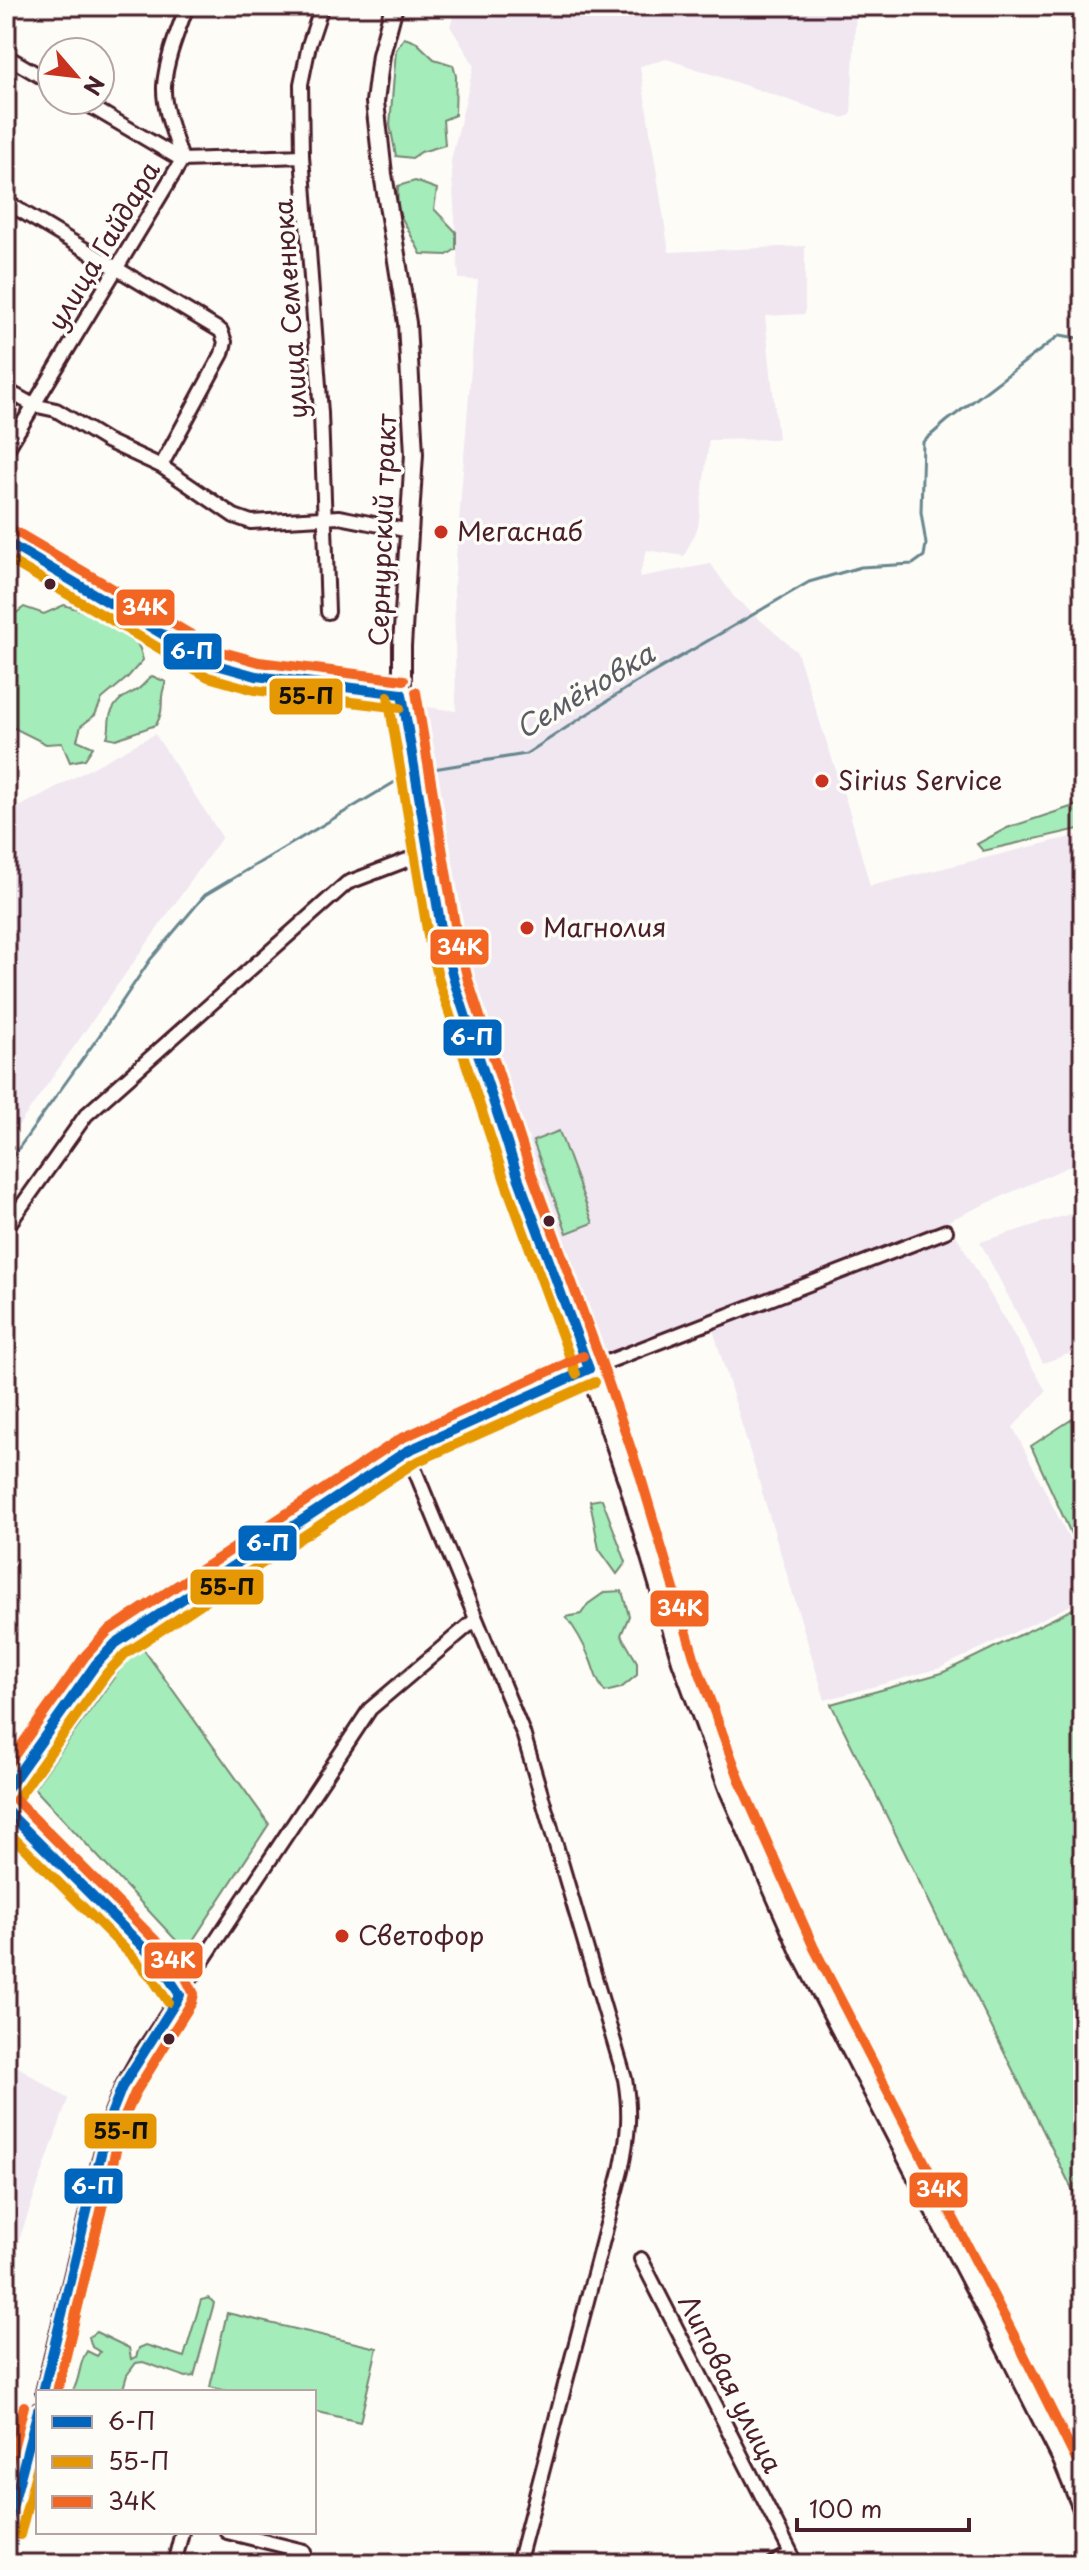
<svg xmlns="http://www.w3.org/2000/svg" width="1089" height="2570" font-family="'Playpen Sans',sans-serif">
<rect width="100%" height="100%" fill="#fdfcf7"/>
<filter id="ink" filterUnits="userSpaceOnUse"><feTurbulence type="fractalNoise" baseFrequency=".0125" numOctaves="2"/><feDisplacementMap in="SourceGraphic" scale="16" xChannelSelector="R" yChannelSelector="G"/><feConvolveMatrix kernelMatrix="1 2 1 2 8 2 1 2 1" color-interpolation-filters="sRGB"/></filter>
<g filter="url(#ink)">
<path fill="#f0e7f1" d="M457,6H856L851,115L842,118L667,59L640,66L669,252L805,246V314L765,316L778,439L709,440L698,527L684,556L647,550L639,577L711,564L734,597L797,652L849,810L870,886L1083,834V1160L948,1221L1046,1391L1013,1427L1083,1566V1599L940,1668L825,1700L712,1326L599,1357L474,987L427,707L456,711L454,584L478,280L459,279L451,161L474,65L450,26Z
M155,734L222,837L6,1143V814Z
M1083,1210V1349L1043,1363L980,1242Z
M6,2059L68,2099L14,2254L6,2251Z"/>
<path fill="#a4ecb9" stroke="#778672" stroke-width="2" d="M404,38L416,42L434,59L453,65L456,76L455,115L443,120L445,145L421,152L412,158L396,156L390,125L396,50Z
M415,181L437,189L434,209L456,232V249L447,255L421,254L397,209L398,186Z
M64,605L83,611L133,637L140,649L143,660L127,678L102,699L95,715L81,726L77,740L93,747L85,759L70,762L62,743L46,744L6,724V621L24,607L44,614Z
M152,676L166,682C157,701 167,705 156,725L116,739L107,737C111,728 107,719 112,711C118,698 126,696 137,690C142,687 147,680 152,676Z
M1083,803V828L983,851L977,844L1007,828Z
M559,1131L593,1223L567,1233L533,1141Z
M1083,1412V1560L1031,1446Z
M602,1499L626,1562L617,1574L599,1549L590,1501Z
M622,1591L629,1616L621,1635L637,1662V1675L621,1688L605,1692C595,1680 595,1670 589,1657C583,1642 576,1630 566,1617L581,1614L588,1604L605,1592Z
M1083,1604V2211L831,1704L942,1673Z
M139,1643L269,1824L186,1951L34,1788Z
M209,2298L214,2303L194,2376L186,2377L143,2362L136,2363L127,2375L122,2392H72C81,2379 78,2364 87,2351L97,2356L100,2352L92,2347L89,2337L96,2332L129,2348L131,2359L136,2357L139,2348L146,2345L184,2357L201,2300Z
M227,2313L377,2348L360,2422L314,2411V2392H232L210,2387Z"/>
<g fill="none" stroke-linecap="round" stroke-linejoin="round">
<path stroke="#67868e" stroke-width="3" d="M421,771L526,754L635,683L809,582L861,567L913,564L924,556L926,544L921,512L923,442L947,421L1060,335L1083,339
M6,1166L99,1036L150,960L205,895L410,773"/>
<g stroke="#4a1f2b" stroke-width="18">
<path id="minor" d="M322,6L309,45L301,84L302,156L321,413L328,612
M6,56L52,83
M80,100L182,160L302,156
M6,202L221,331L225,342L222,354L161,466
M6,390L33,405L56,410L107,441L161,466L234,516L251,522L339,517L410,531
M6,451L182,160C175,136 163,111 164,86C166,59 178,31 187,6
M6,1228L86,1115L347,883L428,852
M407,1451L523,1733L625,2079C631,2114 628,2137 621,2171L518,2564
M6,1791L96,1664L116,1643L407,1451L589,1369L946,1231
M6,1810C36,1841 66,1872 98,1903C127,1932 160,1958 180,1995
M641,2259L791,2553L773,2564
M43,2392L110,2117L122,2087L140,2055L370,1709L476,1619
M21,2472L38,2477
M6,2531L38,2410
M227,2532L304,2551
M174,2564L182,2532"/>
</g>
<g stroke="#4a1f2b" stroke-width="22">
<path id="major" d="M394,6L381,55L375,102L383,174L407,323L414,454L402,646V694L442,934L455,984L518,1177L589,1369L628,1483L681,1661L729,1791L801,1954L1009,2355L1062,2460L1083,2511
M1080,6L1083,22
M6,542L213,664L256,676L402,694"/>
</g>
<use href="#minor" stroke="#fdfcf7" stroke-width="12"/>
<use href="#major" stroke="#fdfcf7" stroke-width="16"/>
<g stroke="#fdfcf7" stroke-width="16">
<path id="bus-1" d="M6,542L213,664L256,676L402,694
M402,694L442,934L455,984L518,1177L589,1369
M6,1791L96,1664L116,1643L407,1451L589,1369
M6,1810L142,1946L163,1969L180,1995
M43,2392L110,2117L122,2087L180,1995
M6,2531L38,2410"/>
</g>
<g stroke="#fdfcf7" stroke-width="16">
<path id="bus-2" d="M6,558L208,677L254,690L400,708
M388,696L428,936L441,988L505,1181L576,1374
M17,1799L107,1673L125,1654L414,1463L595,1382
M6,1830L132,1956L152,1978L168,2002
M57,2392L123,2121L135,2093L192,2002
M20,2535L38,2465"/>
</g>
<g stroke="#fdfcf7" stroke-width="16">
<path id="bus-3" d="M13,530L219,651L259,662L404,680
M416,692L456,931L468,980L531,1172L602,1364L641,1478L694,1657L742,1786L814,1948L1021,2349L1083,2474
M6,1767L85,1656L108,1631L400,1439L583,1356
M16,1800L163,1948L184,1974L194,1994L192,2002L135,2093L123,2121L57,2392
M6,2476L24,2406"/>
</g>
<use href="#bus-1" stroke="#0065bd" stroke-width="10"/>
<use href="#bus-2" stroke="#e69804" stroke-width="10"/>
<use href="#bus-3" stroke="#f26522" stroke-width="10"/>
</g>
</g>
<g fill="#c8321e" stroke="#fdfcf7" stroke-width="3">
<circle cx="441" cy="532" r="8"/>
<circle cx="822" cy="781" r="8"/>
<circle cx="527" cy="928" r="8"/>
<circle cx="342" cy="1936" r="8"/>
</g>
<g fill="#4a1f2b" stroke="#fdfcf7" stroke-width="3">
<circle cx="50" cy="584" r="7"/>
<circle cx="549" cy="1221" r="7"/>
<circle cx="169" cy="2039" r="7"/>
</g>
<g text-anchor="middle" stroke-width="7" stroke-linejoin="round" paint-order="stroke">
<g font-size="26" fill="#4a1f2b" stroke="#fdfcf7">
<text transform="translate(104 246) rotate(-59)" y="9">улица Гайдара</text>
<text transform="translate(291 309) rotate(-94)" y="9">улица Семенюка</text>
<text transform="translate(383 530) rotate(-88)" y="9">Сернурский тракт</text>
<text transform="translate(730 2384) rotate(63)" y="9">Липовая улица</text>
</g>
<g font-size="26" fill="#4a1f2b" stroke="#fdfcf7" text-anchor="start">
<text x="457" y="541">Мегаснаб</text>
<text x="838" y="790">Sirius Service</text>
<text x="543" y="937">Магнолия</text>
<text x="358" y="1945">Светофор</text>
</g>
<g font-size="28" font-style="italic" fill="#5b5b65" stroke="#fdfcf7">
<text transform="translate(585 691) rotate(-31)" y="10">Семёновка</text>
</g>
</g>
<g stroke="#fdfcf7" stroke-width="3">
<rect x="115" y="588" width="61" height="39" rx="8" fill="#f26522"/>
<rect x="162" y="632" width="61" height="39" rx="8" fill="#0065bd"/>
<rect x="268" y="677" width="76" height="39" rx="8" fill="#e69804"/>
<rect x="429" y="928" width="61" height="38" rx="8" fill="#f26522"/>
<rect x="442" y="1018" width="61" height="39" rx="8" fill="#0065bd"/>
<rect x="237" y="1524" width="61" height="38" rx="8" fill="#0065bd"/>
<rect x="189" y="1568" width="76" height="38" rx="8" fill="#e69804"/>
<rect x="649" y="1589" width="61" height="39" rx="8" fill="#f26522"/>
<rect x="143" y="1941" width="61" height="39" rx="8" fill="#f26522"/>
<rect x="83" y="2112" width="75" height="38" rx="8" fill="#e69804"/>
<rect x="63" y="2167" width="61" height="38" rx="8" fill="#0065bd"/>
<rect x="908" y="2171" width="61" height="38" rx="8" fill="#f26522"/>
</g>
<g font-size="22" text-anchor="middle" font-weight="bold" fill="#fff">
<text x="145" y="615">34К</text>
<text x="192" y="659">6-П</text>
<text x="460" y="955">34К</text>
<text x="472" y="1045">6-П</text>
<text x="268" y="1551">6-П</text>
<text x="680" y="1616">34К</text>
<text x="173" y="1968">34К</text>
<text x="93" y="2194">6-П</text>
<text x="939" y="2197">34К</text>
</g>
<g font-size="22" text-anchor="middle" font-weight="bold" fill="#111">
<text x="306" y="704">55-П</text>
<text x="227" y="1595">55-П</text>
<text x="121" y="2139">55-П</text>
</g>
<rect width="1089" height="2570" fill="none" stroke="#fdfcf7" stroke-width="32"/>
<rect x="16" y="16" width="1057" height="2538" fill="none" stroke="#4a1f2b" stroke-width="3" filter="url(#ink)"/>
<rect x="36" y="2390" width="280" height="144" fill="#fdfcf7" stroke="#b5a4a5" stroke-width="2"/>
<rect x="52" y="2416" width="40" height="12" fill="#0065bd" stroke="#b5a4a5" stroke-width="2"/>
<text x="108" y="2430" font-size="24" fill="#4a1f2b">6-П</text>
<rect x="52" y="2456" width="40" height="12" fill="#e69804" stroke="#b5a4a5" stroke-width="2"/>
<text x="108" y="2470" font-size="24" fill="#4a1f2b">55-П</text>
<rect x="52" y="2496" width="40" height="12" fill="#f26522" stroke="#b5a4a5" stroke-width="2"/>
<text x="108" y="2510" font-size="24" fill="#4a1f2b">34К</text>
<g transform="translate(76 76) rotate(118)"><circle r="38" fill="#fdfcf7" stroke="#b5a4a5" stroke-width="2"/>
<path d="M0-6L14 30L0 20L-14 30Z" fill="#c8321e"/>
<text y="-12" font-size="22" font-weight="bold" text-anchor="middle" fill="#4a1f2b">N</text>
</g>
<path d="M797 2518v12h172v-12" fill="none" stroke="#4a1f2b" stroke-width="4"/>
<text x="809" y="2518" font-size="24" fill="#4a1f2b" stroke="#fdfcf7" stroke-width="6" paint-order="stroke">100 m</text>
</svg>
